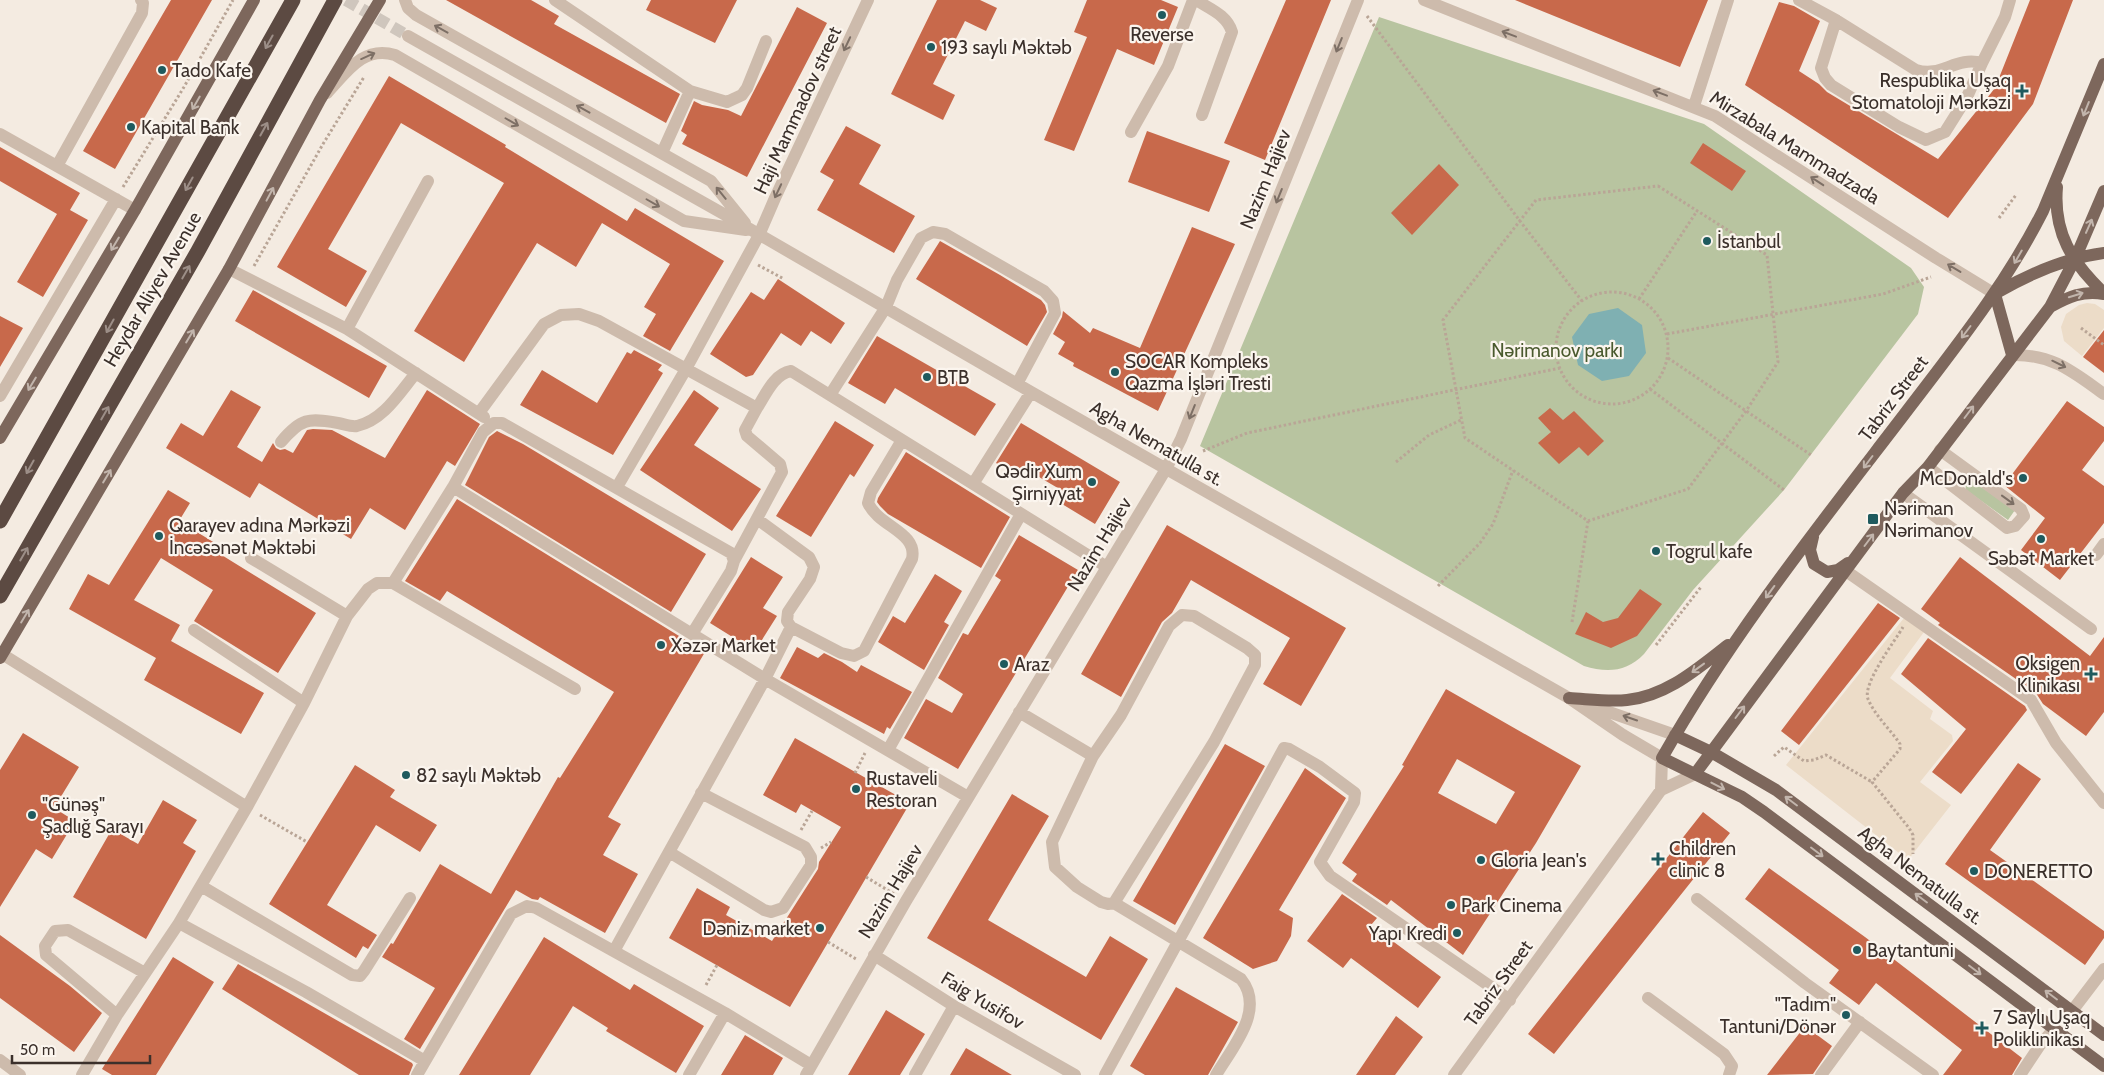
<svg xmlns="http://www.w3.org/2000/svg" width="2104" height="1075" font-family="Cabin,sans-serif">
<rect width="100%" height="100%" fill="#f4ebe1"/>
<path fill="#b8c4a0" d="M1379,17L1704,124L1911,268L1924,287L1918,314L1784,490L1693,590L1644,654C1627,672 1607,673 1584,666L1200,446Z
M1971,480L2015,510L2008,520L1966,490L1965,483Z"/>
<path fill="#ecdcc8" d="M2087,303L2095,304L2104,310V328L2082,356L2064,341L2061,327L2066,314L2079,305Z
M1904,618L1924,632L1890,678L1933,711L1930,719L1952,735L1953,741L1920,782L1951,805L1908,860L1786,765Z"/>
<path fill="#7fb0b2" d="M1618,308L1642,325L1646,353L1629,376L1602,381L1578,365L1572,337L1589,314Z"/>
<path fill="#c8694b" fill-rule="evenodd" d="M171,0H212L115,169L83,151Z
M446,0H531L559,16L554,24L680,94L666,123Z
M651,0H737L715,43L646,10Z
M937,0H980L997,8L986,31L965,21L933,84L955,95L943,120L891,94Z
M1087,0H1161L1178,7L1154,65L1117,49L1074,151L1044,140L1087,37L1074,32Z
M1286,0H1331L1265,160L1224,143Z
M1515,0H1708L1680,67Z
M2030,0H2073L2033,104L1948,218L1745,85L1779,2L1794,6L1820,21L1799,71L1819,84L1827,92L1938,159L1995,88Z
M797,7L827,23L747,177L682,144L687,135L681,131L694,101L702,105L728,110L741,116Z
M389,76L506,145L505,147L627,221L635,208L724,261L670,351L643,336L656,314L644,307L670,264L602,223L576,267L537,243L464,362L414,331L504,183L401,123L328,249L367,271L346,307L277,267Z
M846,126L881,145L859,184L915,216L894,253L817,210L834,180L820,172Z
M1147,131L1230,161L1209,212L1128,182Z
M1703,143L1746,171L1732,191L1690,163Z
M0,147L80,193L70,210L88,220L43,297L17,282L57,214L0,181Z
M1439,164L1459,185L1412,235L1391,213Z
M1192,227L1235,244L1158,411L1073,366L1074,363L1058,354L1065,342L1053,334L1062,317L1063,311L1090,333L1093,328L1140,348Z
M940,241L1000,275L1041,300L1045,305L1047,312L1027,346L916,279Z
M778,279L845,323L831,344L811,331L801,346L781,333L753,375L746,377L710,354L751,292L764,300Z
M253,290L387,366L369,398L235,321Z
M0,316L23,328L0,367Z
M2104,330V373L2083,357Z
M877,336L996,404L975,436L895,388L885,404L848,383Z
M634,350L662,365L658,370L663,373L613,455L520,405L542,370L597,403L627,352L631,354Z
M231,390L261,407L237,447L262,462L273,443L276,448L280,450L285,449L293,453L307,430L313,429L332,430L385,458L427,390L480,424L455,466L447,461L405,530L370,508L351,539L259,483L250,498L166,448L181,423L203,436Z
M694,390L719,408L694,445L761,489L732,531L640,470Z
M2067,401L2104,427V441L2082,470L2104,486V523L2060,580L2021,550L2045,518L2004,485Z
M1550,408L1563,420L1574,411L1604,441L1588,456L1579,447L1559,464L1538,443L1551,432L1538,418Z
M835,421L874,445L854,477L850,474L811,537L776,516Z
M1021,423L1120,482L1095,524L1062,504L1068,494L1022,467L1017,475L996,463Z
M497,431L523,444L706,554L671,612L465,485L489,437Z
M906,452L1010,517L981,568L888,514L880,506L877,502L878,498Z
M168,490L190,503L179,521L223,548L220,554L316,613L278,673L194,621L213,590L161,558L134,600L180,625L171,641L264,693L241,734L144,680L156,658L69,609L88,574L109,585Z
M457,499L705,652L608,817L621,824L603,855L638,874L605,933L540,897L538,900L532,899L516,890L420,1049L404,1039L435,988L382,957L391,943L393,944L440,864L491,894L558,777L560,778L614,692L447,591L440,601L405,581Z
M1167,525L1346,628L1301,706L1263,684L1290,638L1191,580L1172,613L1162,622L1121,697L1081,674Z
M1019,535L1078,570L958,769L904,738L926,699L952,713L963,694L938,678L963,633L968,635L1001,580L995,576Z
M751,557L783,577L763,608L777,616L755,651L710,623Z
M1960,557L2090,656L2104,637V712L2086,736L2043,704L2036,693L1938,625L1940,623L1921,609Z
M935,574L962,591L944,622L949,625L924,670L878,642L893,616L905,623Z
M1640,589L1662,604L1637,636L1611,648L1575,634L1586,612L1603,622L1618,618Z
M1878,603L1900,618L1799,745L1781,731Z
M1928,638L2025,706L2027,710L1961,794L1932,772L1966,729L1901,674Z
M797,647L818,658L824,653L842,662L857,672L861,665L912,692L890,729L887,727L884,734L780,678Z
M1446,689L1581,766L1536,843L1463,955L1391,900L1387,905L1352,881L1357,874L1342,863L1404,766L1402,765ZM1457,759L1515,792L1496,824L1438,793Z
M23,733L79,767L54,808L75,821L52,859L36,849L0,907V770Z
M795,738L910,803L790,1007L669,938L697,888L730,907L726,915L772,941L818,869L819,862L841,827L801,804L796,813L763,795Z
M1225,744L1265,766L1175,925L1133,901Z
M2018,763L2041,779L1990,850L2104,931V938L2085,965L1945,864Z
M355,765L395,790L390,797L437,825L420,852L376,825L327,905L377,935L368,949L363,946L356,958L269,904Z
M1305,768L1346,798L1279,910L1293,918L1291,936L1277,961L1253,969L1203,938Z
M1012,794L1049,816L988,920L1086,977L1110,936L1148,959L1101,1040L927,938Z
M163,800L197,820L183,843L196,851L146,939L73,897L112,829L138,844Z
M1703,812L1730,833L1554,1054L1528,1034Z
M1769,868L1865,937L2022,1058L2012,1075H1943L1962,1050L1876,983L1859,1005L1829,983L1839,970L1745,899Z
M1342,894L1377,918L1371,925L1441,977L1418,1008L1351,958L1343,968L1307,941Z
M0,935L70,986L102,1013L74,1052L0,998Z
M544,937L630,990L634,984L704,1026L676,1073L606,1031L608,1028L573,1006L530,1075H459Z
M173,957L214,982L156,1075H112L102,1069Z
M238,964L412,1063L413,1065L409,1075H359L222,989Z
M1176,987L1238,1022L1208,1075H1145L1130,1066Z
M886,1010L925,1034L900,1075H848Z
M1396,1016L1423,1037L1395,1075H1356Z
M1805,1026L1832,1046L1813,1074L1767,1075Z
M745,1035L783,1058L773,1075H721Z
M966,1048L1012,1075H950Z"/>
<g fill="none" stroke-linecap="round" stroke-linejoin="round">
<path stroke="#cfc6bd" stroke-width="12" stroke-dasharray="12 6" stroke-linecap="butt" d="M346,0L408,36"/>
<path stroke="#b9a596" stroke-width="3" stroke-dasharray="2.5 2.5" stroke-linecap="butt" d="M1367,16L1520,221L1582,301
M1658,186L1767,255L1778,362L1746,411L1688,489L1588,521L1465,438L1443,320L1536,200Z
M123,187L184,87L233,0
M1999,218L2016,195
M758,265L784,279
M254,266L323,144L364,77
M1556 348a56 56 0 1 1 112 0a56 56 0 1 1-112 0Z
M1639,299L1697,211
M2081,328L2104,345
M1667,334L1883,294L1931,277
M1668,358L1811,455
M1650,389L1784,490
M1203,451L1247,433L1560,368
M1396,462L1429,435L1461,420
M1438,586L1480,543L1493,524L1513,470
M1572,622L1588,521
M1903,627C1895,641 1862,684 1868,699C1875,716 1891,730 1900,744V749L1872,782L1909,828L1913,835V854
M1656,645L1701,587
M1774,756L1784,747L1804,761L1814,760L1826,755L1872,782
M855,773L865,753
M260,815L307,842
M801,830L812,811
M821,848L831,842
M866,877L894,894
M828,942L856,959
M706,985L717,965"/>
<path stroke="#cdbbac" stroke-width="12" d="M405,0L408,8L416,15L711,181L745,223
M555,0L690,91L662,153
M1196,0C1210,9 1227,15 1232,32L1202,115
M1424,0L1715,116L1936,258L1995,294
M1799,0L1836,20L1916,70C1942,78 1955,56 1982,63L2005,17L2010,0
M1836,20L1821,68L1825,78L1831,85L1899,127L1926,140L1945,132L1967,97L1982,63
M408,36L729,217L1031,392L1569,698L1623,735L1662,758L1661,790
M690,91L727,102L742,95L747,88L766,41
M327,93C346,73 363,45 395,55L684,221L746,230
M1694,106L1728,0
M1131,132L1168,66L1193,0
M0,134L135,210
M57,166L142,13L143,3L141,0
M229,269L347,329L484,417
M347,329L428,181
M2012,355C2053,354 2073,372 2104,394
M830,395L886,307L897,280L921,238L933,232L945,234L1044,291L1053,301L1055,313L1017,384
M0,396L116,199
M479,413L544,324L561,315L579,314L599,321L757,408C766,394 774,374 791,371L1107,567
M281,442C301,418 308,418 338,423C344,424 351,427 357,426C384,420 400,392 416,373
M1928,467L2007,528L2015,526L2024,516L2021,509L1940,450
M973,484L1031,392
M453,487L765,679L968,797
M617,487L686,369L759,235L775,198L868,0
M1903,493L2091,629
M2096,555L2104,544
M251,558L347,616
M734,561L782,472L780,464L747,436L745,430L757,408
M1846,571L2031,700L2056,743L2104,803
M393,583L453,487L483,432L494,423H502L731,553L734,561L731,571L692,634
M791,627L841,653L854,656L864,651L912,559C918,532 879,527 868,503L871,492L902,440
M194,630L304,703
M2,654L247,807
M1583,703L1675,735
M1019,712L1093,756
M888,750L1021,514
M669,852L764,910L771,912L783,908L811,865V857L805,847L701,793
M201,886L352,975L360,976L364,971L410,898
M1697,899L1805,983L1933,1075
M1114,903L1214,742L1255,665V655L1247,648L1194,616L1182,615L1169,626L1121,715L1093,756L1052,842L1055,867L1077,887L1101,902L1108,904L1114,903L1241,979C1266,1010 1232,1048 1216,1075
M179,923L247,807L304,703L347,616L368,589L377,583H393L575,689
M614,951L765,679L791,627L787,621L788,612L810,579L814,567L809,557L757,519
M874,955L954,1006L1075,1075
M1648,998L1724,1054L1732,1066L1729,1075
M2072,1011L2104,969
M117,1015L46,955L45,946L55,931L68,930L145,973
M0,1060L20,1075
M82,1075L117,1015L179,923L306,992L425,1061
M417,1075L511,914L527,906L536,908L725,1013L811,1065
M689,1075L725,1013
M806,1075L906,901L1166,469L1181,439L1358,0
M915,1075L954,1006
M1105,1075L1284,748L1289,749L1320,767L1355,793L1354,802L1320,862L1330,876L1510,1000
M1454,1075L1661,790L1695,774
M1821,1075L1860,1022
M2020,1075L2040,1045L2054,1029"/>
<path stroke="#7d675c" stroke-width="12" d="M2104,64L2043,211C2005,286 1954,349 1903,416C1818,527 1731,636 1662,758L1742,797L1764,812L2104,1066
M2057,187C2053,232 2072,263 2104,293
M1998,292C2031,273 2065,258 2104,253
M1995,294L2012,355
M2050,307C2068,297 2083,290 2104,294
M0,438L135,210L254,0
M1813,537L1810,550L1814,564L1827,572L1838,570L1848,563
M0,658L229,269L320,100L380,0
M1569,698C1588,699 1609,702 1627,700C1667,696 1698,668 1728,645
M1675,735L1711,752L1776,790L2104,1035
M1695,774L1903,493L1928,467L2050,307L2075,259L2104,191"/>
<path stroke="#5c4a42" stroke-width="15" d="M0,521L293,0
M0,596L198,251L335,0"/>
</g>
<defs><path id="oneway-shaft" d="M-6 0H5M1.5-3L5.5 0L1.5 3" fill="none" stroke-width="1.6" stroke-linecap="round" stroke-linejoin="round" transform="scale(1.25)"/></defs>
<g stroke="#7d6f65">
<use href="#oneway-shaft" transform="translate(441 29) rotate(-151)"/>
<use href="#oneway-shaft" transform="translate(1509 34) rotate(-159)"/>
<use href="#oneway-shaft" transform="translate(847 44) rotate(115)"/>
<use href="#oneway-shaft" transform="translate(1339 45) rotate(112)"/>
<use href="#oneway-shaft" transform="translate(368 56) rotate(-24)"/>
<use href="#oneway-shaft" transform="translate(1660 93) rotate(-159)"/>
<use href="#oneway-shaft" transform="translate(583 109) rotate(-151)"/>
<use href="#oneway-shaft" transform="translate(512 122) rotate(30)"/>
<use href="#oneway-shaft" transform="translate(1817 181) rotate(-147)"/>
<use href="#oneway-shaft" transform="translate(778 191) rotate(115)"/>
<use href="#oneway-shaft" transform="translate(721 193) rotate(-129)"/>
<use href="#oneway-shaft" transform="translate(1279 196) rotate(112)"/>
<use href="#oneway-shaft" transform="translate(653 203) rotate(30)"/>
<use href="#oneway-shaft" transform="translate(1954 268) rotate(-149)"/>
<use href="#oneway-shaft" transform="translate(2059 364) rotate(26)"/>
<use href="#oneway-shaft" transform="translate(1192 412) rotate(112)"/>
<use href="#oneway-shaft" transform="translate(2008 500) rotate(36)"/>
<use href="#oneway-shaft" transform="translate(1630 718) rotate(-161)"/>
</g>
<g stroke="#9c8e87">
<use href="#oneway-shaft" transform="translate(269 42) rotate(119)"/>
<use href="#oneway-shaft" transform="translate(264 129) rotate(-61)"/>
<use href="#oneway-shaft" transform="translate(189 184) rotate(119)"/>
<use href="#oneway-shaft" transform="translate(186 272) rotate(-60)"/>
<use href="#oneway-shaft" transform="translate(110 326) rotate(119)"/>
<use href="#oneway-shaft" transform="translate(105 413) rotate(-60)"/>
<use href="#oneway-shaft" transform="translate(30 467) rotate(119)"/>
<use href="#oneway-shaft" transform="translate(24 554) rotate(-60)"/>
</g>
<g stroke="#c2b5ac">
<use href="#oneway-shaft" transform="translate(196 103) rotate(120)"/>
<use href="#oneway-shaft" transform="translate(2086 109) rotate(112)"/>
<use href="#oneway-shaft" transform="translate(270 194) rotate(-62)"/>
<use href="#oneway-shaft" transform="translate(2089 226) rotate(-66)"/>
<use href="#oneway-shaft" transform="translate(115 244) rotate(121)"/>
<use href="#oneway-shaft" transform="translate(2018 257) rotate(120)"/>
<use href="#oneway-shaft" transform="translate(2076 295) rotate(-17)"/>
<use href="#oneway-shaft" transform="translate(1966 332) rotate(127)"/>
<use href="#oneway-shaft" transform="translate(190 336) rotate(-59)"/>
<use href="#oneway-shaft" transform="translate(32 384) rotate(121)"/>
<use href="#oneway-shaft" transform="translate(1969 412) rotate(-53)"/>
<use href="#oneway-shaft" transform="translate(1868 462) rotate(127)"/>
<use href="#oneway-shaft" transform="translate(107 476) rotate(-59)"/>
<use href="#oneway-shaft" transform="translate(1869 540) rotate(-53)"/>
<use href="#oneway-shaft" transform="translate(1770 592) rotate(126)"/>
<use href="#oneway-shaft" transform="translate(25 616) rotate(-59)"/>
<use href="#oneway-shaft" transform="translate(1698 668) rotate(144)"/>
<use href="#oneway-shaft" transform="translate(1740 712) rotate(-53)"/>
<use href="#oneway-shaft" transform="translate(1718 786) rotate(27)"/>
<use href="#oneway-shaft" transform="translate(1791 801) rotate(-143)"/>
<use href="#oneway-shaft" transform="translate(1817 852) rotate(37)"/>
<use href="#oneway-shaft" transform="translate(1921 898) rotate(-143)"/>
<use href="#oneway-shaft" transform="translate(1975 970) rotate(37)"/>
<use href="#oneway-shaft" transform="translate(2051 995) rotate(-143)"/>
</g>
<g fill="#1f5a5e" stroke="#fbf5ee" stroke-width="2">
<circle cx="1162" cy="15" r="5"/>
<circle cx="931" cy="47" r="5"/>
<circle cx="162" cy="70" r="5"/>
<path d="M2019.5 83.5h5v5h5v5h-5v5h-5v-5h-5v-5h5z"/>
<circle cx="131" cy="127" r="5"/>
<circle cx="1707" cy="241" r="5"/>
<circle cx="1115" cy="372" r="5"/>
<circle cx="927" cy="377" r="5"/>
<circle cx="2023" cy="478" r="5"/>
<circle cx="1092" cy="482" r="5"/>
<rect x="1867" y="513" width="12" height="12" rx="2.5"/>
<circle cx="159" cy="536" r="5"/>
<circle cx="2041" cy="539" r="5"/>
<circle cx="1656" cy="551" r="5"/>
<circle cx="661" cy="645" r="5"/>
<circle cx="1004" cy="664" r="5"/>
<path d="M2088.5 666.5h5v5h5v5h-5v5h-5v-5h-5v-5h5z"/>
<circle cx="406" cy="775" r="5"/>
<circle cx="856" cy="789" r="5"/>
<circle cx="32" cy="815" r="5"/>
<path d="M1655.5 851.5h5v5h5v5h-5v5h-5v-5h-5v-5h5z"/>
<circle cx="1481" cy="860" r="5"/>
<circle cx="1974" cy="871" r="5"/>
<circle cx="1451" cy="905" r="5"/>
<circle cx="820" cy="928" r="5"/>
<circle cx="1457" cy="933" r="5"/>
<circle cx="1857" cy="950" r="5"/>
<circle cx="1846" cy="1015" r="5"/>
<path d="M1979.5 1020.5h5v5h5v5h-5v5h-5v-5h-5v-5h5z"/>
</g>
<g text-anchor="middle" stroke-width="4.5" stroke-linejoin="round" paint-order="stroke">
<g font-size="19" fill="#3b302b" stroke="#fbf5ee" text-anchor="start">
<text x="1162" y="41" text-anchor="middle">Reverse</text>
<text x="941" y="54">193 saylı Məktəb</text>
<text x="172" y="77">Tado Kafe</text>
<text x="2011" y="87" text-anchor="end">Respublika Uşaq<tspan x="2011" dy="22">Stomatoloji Mərkəzi</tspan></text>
<text x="141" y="134">Kapital Bank</text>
<text x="1717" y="248">İstanbul</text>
<text x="1125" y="368">SOCAR Kompleks<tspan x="1125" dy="22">Qazma İşləri Tresti</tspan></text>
<text x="937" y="384">BTB</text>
<text x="1082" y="478" text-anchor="end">Qədir Xum<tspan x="1082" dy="22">Şirniyyat</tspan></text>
<text x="2013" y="485" text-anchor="end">McDonald's</text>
<text x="1884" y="515">Nəriman<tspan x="1884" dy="22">Nərimanov</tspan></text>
<text x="169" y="532">Qarayev adına Mərkəzi<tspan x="169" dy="22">İncəsənət Məktəbi</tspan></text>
<text x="1666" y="558">Togrul kafe</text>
<text x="2041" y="565" text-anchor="middle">Səbət Market</text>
<text x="671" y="652">Xəzər Market</text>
<text x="2080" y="670" text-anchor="end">Oksigen<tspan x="2080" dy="22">Klinikası</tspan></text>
<text x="1014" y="671">Araz</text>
<text x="416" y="782">82 saylı Məktəb</text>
<text x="866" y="785">Rustaveli<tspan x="866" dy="22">Restoran</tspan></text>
<text x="42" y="811">"Günəş"<tspan x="42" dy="22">Şadlığ Sarayı</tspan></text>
<text x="1669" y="855">Children<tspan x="1669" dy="22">clinic 8</tspan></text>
<text x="1491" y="867">Gloria Jean's</text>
<text x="1984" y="878">DONERETTO</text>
<text x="1461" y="912">Park Cinema</text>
<text x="810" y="935" text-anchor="end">Dəniz market</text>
<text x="1447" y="940" text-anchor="end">Yapı Kredi</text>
<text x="1867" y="957">Baytantuni</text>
<text x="1836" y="1011" text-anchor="end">"Tadım"<tspan x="1836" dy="22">Tantuni/Dönər</tspan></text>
<text x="1993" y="1024">7 Saylı Uşaq<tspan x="1993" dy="22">Poliklinikası</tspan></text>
</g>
<g font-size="19" fill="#3b302b" stroke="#fbf5ee">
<text transform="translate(797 110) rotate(-65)" y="7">Haji Mammadov street</text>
<text transform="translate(1795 147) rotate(32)" y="7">Mirzabala Mammadzada</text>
<text transform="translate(1265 179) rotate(-68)" y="7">Nazim Hajiev</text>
<text transform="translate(152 289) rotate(-60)" y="7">Heydar Aliyev Avenue</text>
<text transform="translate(1893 398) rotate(-53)" y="7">Tabriz Street</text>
<text transform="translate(1157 443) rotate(30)" y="7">Agha Nematulla st.</text>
<text transform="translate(1099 544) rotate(-59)" y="7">Nazim Hajiev</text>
<text transform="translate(1921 875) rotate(37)" y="7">Agha Nematulla st.</text>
<text transform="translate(890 891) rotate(-59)" y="7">Nazim Hajiev</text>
<text transform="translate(1498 983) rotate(-54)" y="7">Tabriz Street</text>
<text transform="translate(983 1000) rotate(31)" y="7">Faig Yusifov</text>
</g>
<g font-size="19" fill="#4a5a2e" stroke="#fbf5ee">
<text x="1557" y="357">Nərimanov parkı</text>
</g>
</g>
<path d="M12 1055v8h138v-8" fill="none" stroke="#3b302b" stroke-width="2.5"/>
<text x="20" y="1055" font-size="15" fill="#3b302b" stroke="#fbf5ee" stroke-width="4" paint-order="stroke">50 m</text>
</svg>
